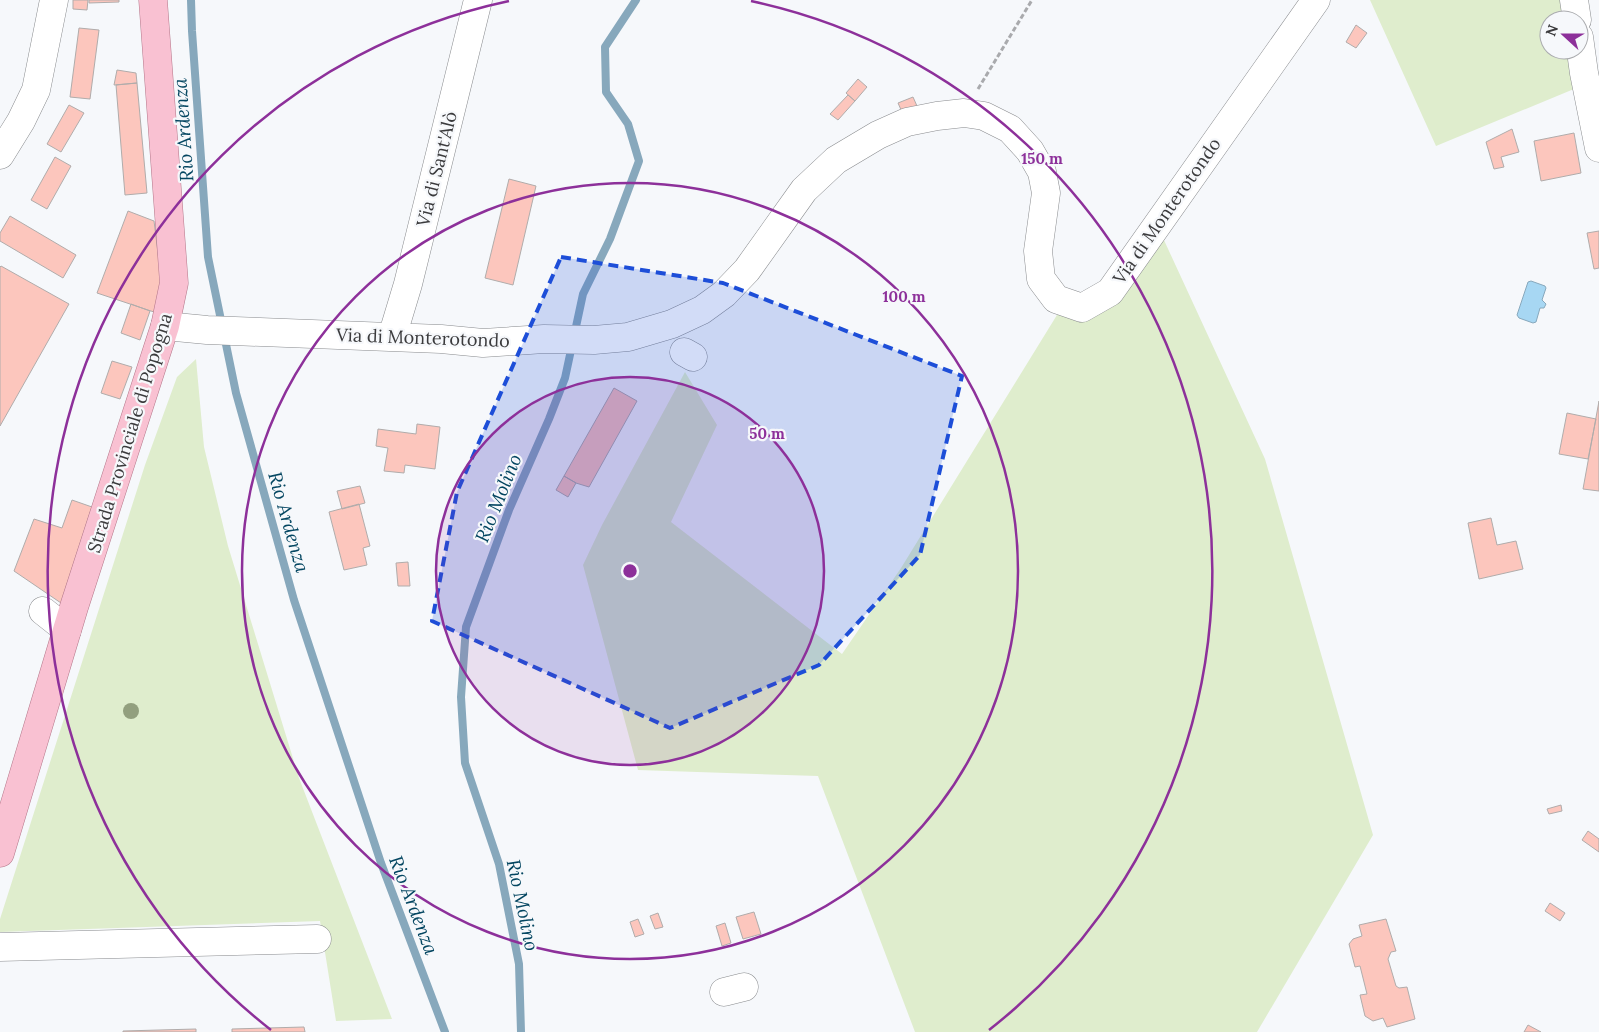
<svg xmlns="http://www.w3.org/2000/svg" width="1599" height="1032" font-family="Lora,serif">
<rect width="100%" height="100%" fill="#f6f8fb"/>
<path fill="#dfedcd" d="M1370,0H1574L1577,20H1549V50H1579L1586,84L1436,146Z
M1157,225L1265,459L1373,835L1257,1032H915L818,776L638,770L583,565L602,525L685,372L717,425L671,522L842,654L901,568L1065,302L1082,308Z
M196,359L204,447L228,546L299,778L392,1019L336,1021L320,921L0,932V919L145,465L177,377Z"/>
<path fill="#a7d7f3" stroke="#87a8bc" d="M1531,281L1545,286L1546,288L1542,300L1546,304L1544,308H1540L1536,322L1533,323L1519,318L1517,315L1528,282Z"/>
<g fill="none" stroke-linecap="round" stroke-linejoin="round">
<path stroke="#87a8bc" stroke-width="8" d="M191,0L192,31L208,257L236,393L294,600L381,863L445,1032
M521,1032L519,964L499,864L465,763L461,697L466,627L509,510L549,419L565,378L583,294L610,239L639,161L628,124L606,92L605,47L636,0"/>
</g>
<path fill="#fcc6bd" stroke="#b0acab" d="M73,0H88L87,10L73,9Z
M89,0H119V2L89,3Z
M1356,25L1367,33L1356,48L1346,42Z
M79,28L99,30L90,99L70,97Z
M117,70L136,73L137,83L114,85Z
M858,79L867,87L855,101L846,93Z
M137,83L147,193L125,195L116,85Z
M848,95L855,101L838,120L830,114Z
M913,97L917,106L902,112L898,103Z
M69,105L84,113L61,152L47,144Z
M1512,129L1519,152L1501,157L1504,167L1494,169L1486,142Z
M1574,133L1581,173L1541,181L1534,141Z
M55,157L71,166L47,209L31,200Z
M509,179L536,186L513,285L485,278Z
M128,211L154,221L162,284L154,312L97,293Z
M10,216L76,255L63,278L0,241V233Z
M1599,231V268L1594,269L1587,233Z
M1,266L69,304L0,426V267Z
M131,304L150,311L140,340L121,333Z
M112,361L132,367L120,399L101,393Z
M614,388L637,401L589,487L576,483L564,476Z
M1599,401V491L1583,489Z
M1567,413L1596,419L1588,459L1559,454Z
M417,424L440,427L435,469L405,465L404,473L384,471L388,448L376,446L378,429L416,434Z
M564,476L576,483L568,497L556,490Z
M360,486L365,503L342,509L337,491Z
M72,500L92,507L61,603L14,571L34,519L62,528Z
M359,504L370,546L363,548L367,565L344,570L329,512Z
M1491,518L1497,545L1516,541L1523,569L1479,579L1468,523Z
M408,562L410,586H398L396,563Z
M1561,805L1562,811L1549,814L1547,809Z
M1588,831L1599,839V852L1582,840Z
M1550,903L1565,913L1560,921L1545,911Z
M754,912L761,934L743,939L736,917Z
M658,913L663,927L655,929L650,916Z
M638,919L644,934L635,937L630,922Z
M1386,919L1396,951L1391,952L1388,959L1396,986L1399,988L1407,987L1415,1019L1387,1027L1383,1018L1373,1021L1365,1016L1360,995L1367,994L1360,966L1355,967L1349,944L1353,939L1362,936L1359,925Z
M725,923L731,943L722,946L716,926Z
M1528,1025L1541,1032H1524Z
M304,1027L305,1032H232V1029Z
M196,1029V1032H123V1031Z"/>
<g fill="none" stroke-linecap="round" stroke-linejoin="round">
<g stroke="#898b8e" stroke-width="29">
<path id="minor" d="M1574,0L1577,20
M1579,37L1584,73L1599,148
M0,155L21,121L36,90L54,0
M165,326L207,330L441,339L483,343L544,339L594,340L628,337L672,324L702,310L724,294L747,270L804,190L836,160L878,135L907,122L937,116L964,113L984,116L1010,129L1030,151L1042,172L1046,193L1038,251L1041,279L1056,299L1082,308L1110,292L1316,0
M392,337L408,284L478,0
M684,352L693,357
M43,611L67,630
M0,947L317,939
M724,992L744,987"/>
</g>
<g stroke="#b4778a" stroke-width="29">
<path id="major" d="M0,853L74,607L165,326L174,283L153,0"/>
</g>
<path stroke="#a9aaad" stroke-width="3" stroke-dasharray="5 2.5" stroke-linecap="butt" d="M978,89L1032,0"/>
<use href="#minor" stroke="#fff" stroke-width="28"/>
<use href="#major" stroke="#f9c1d2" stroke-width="28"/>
</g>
<circle fill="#929f7e" cx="131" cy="711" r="8"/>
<path fill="#1d4ed8" fill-opacity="0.2" stroke="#1d4ed8" stroke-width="4" stroke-dasharray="10 6" stroke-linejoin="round" d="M561,257L723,283L962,376L920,555L819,665L670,728L432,621L457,492Z"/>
<circle cx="630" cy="571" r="194" fill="#8d309a" fill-opacity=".12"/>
<g fill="none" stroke="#8d309a" stroke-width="2.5">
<circle cx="630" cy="571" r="194"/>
<circle cx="630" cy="571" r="388"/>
<path d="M271 1030A583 583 0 0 1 509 1M751 1A583 583 0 0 1 989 1030"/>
</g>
<g text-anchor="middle" stroke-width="4.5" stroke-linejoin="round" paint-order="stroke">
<g font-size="18" fill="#3b3b3d" stroke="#f6f8fb">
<text transform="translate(437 169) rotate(-76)" y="6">Via di Sant'Alò</text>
<text transform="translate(1167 211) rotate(-55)" y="6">Via di Monterotondo</text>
<text transform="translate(423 338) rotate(2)" y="6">Via di Monterotondo</text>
<text transform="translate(130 433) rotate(-73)" y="6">Strada Provinciale di Popogna</text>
</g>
<g font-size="19" font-style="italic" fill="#044661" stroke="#f6f8fb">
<text transform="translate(183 130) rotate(-94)" y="7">Rio Ardenza</text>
<text transform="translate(498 498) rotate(-68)" y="7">Rio Molino</text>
<text transform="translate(289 522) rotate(74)" y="7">Rio Ardenza</text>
<text transform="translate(414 905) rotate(69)" y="7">Rio Ardenza</text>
<text transform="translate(523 905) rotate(78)" y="7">Rio Molino</text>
</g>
</g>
<circle cx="630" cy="571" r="8" fill="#8d309a" stroke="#f6f8fb" stroke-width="2.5"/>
<g font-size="15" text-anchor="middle" font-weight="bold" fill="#8d309a" stroke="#f6f8fb" stroke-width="4.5" stroke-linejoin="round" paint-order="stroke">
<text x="1042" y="164">150 m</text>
<text x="904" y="302">100 m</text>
<text x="767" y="439">50 m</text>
</g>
<g transform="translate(1564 35) rotate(291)"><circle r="24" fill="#f6f8fb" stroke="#abacaf"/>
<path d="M0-4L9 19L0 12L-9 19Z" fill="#8d309a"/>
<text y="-8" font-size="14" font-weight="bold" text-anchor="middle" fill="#3b3b3d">N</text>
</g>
</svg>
